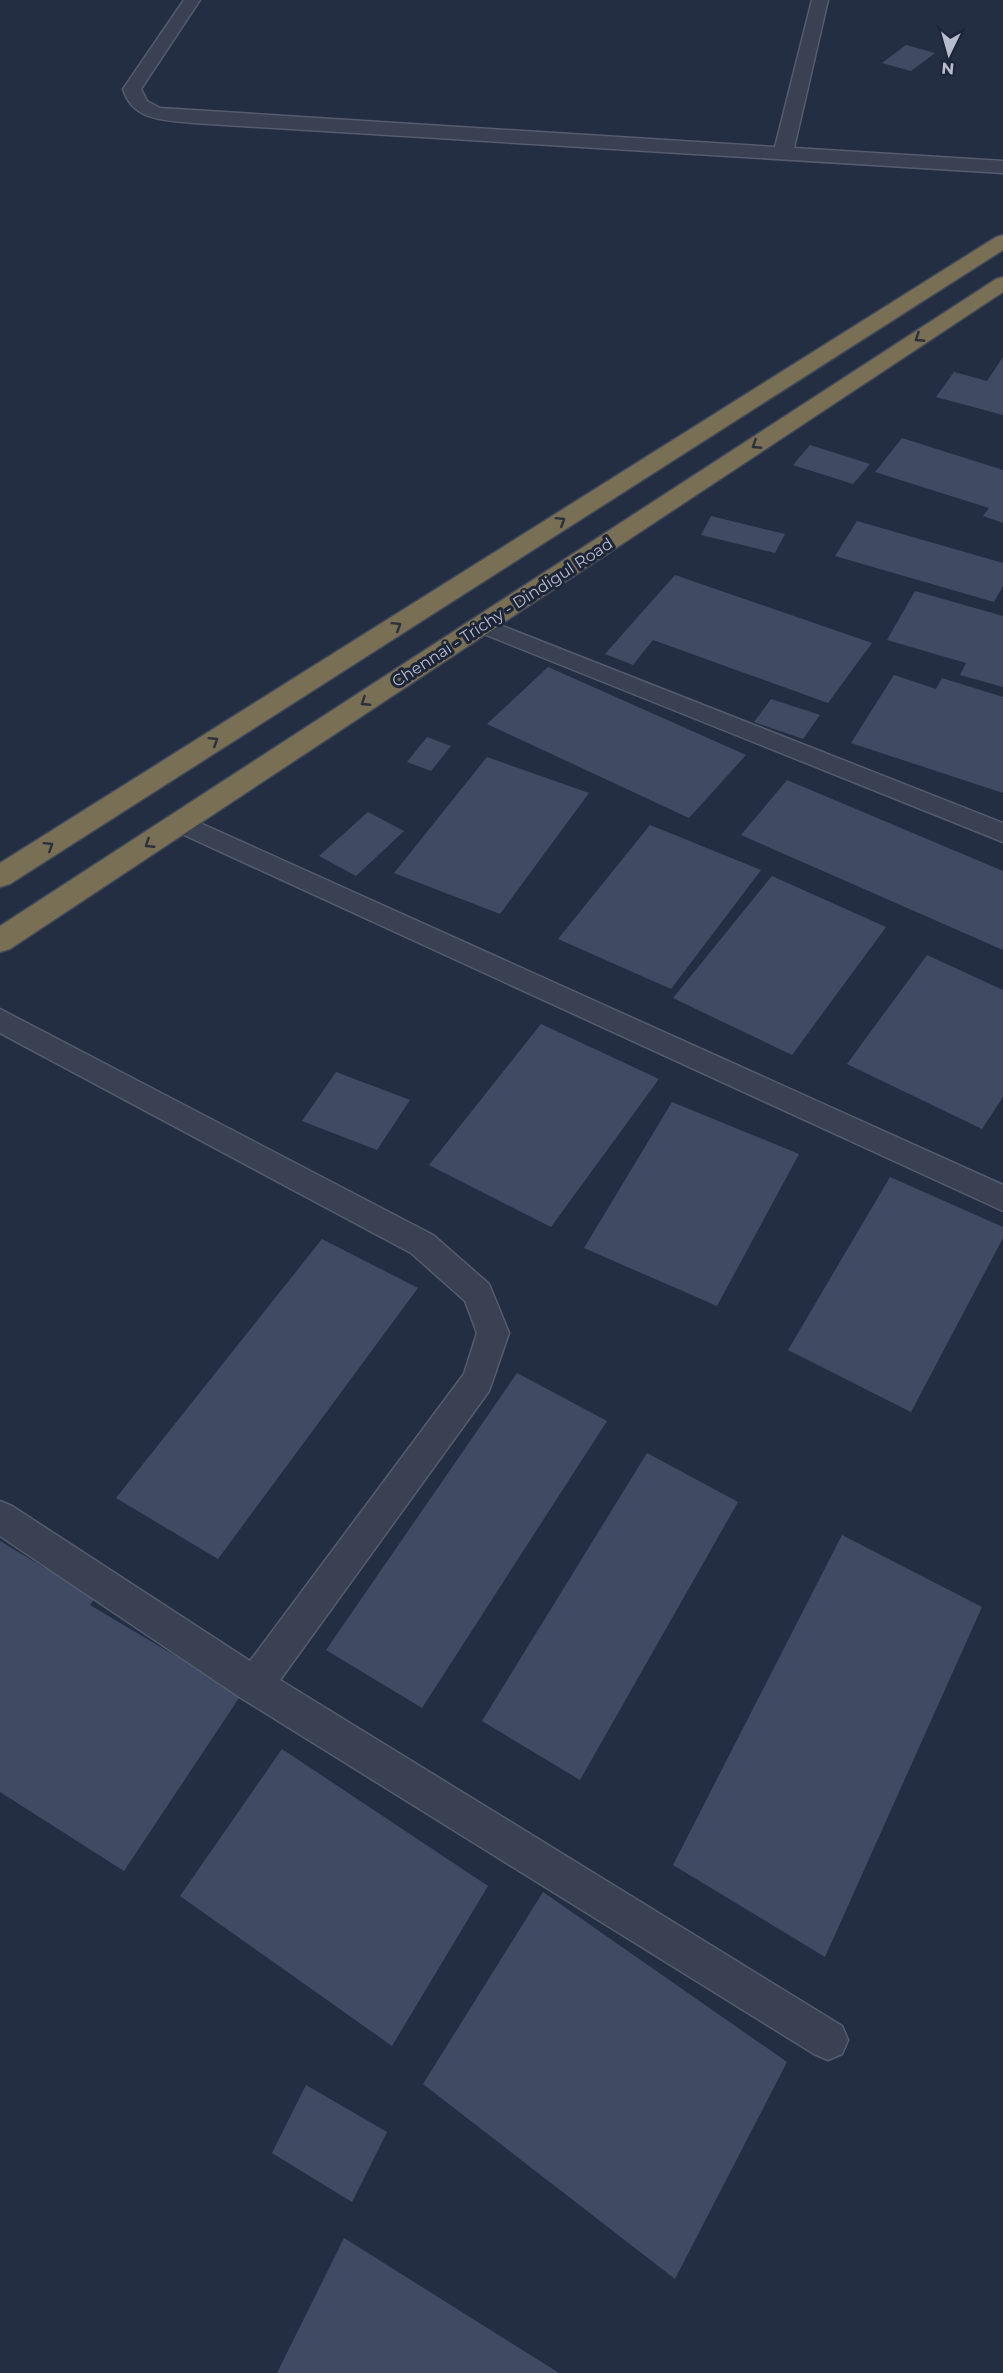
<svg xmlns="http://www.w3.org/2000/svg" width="1003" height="2373" font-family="Montserrat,sans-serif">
<rect width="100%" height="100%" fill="#242e43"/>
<path fill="#404b63" d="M906,45L935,53L911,71L882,63Z
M1003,357V415L936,397L954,372L987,381Z
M902,438L1003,470V523L983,516L989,508L875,472Z
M810,445L870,464L853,484L793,465Z
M711,516L785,534L775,553L701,535Z
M857,521L1003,563V586L994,602L835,556Z
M675,575L872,643L828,703L653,640L633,665L605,654Z
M915,591L1003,616V687L960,675L966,663L887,640Z
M548,667L746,755L689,818L487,724Z
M894,675L936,689L942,678L1003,697V793L851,743Z
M771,699L820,715L803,739L754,722Z
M427,737L451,746L431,771L407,762Z
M487,757L589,793L500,914L394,873Z
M787,780L1003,871V950L741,835Z
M368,812L404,831L356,876L319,856Z
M650,825L761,870L671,989L558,939Z
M772,876L886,927L792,1055L673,998Z
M927,955L1003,990V1097L982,1129L847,1064Z
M541,1024L659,1079L551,1227L429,1165Z
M336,1072L410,1100L377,1150L302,1121Z
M672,1102L799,1154L717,1306L584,1248Z
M890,1177L1003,1227V1238L911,1412L788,1350Z
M322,1239L418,1288L218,1559L116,1498Z
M517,1373L607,1421L422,1708L326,1650Z
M647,1453L738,1502L580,1780L482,1721Z
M842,1535L982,1607L825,1957L673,1865Z
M0,1541L95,1598L90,1605L241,1695L124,1871L0,1792Z
M282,1749L488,1886L392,2046L180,1896Z
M543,1892L787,2062L675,2279L423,2084Z
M306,2085L387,2132L352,2202L272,2153Z
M344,2238L559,2373H277Z"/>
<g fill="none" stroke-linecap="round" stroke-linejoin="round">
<g stroke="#545c6d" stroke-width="3">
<path id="lane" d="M482,618L1003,823V842L474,630L470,625L474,620Z
M180,814L1003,1185V1211L171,829L167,823L171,817Z
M0,1009L433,1235L489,1284L509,1333L489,1391L280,1680L842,2026L848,2040L842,2054L828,2060L814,2054L241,1698L0,1536V1501L12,1506L250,1661L464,1374L477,1333L465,1301L411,1253L0,1033Z"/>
</g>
<g stroke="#545c6d" stroke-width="3">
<path id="street" d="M184,0H200L141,89L147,101L160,108L775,147L812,0H828L794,148L1003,161V173L193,123C164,120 133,121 123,89Z"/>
</g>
<g stroke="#40495a" stroke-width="3">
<path id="highway" d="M1003,235V250L10,884L0,887V863L996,237Z
M1003,277V292L10,949L0,952V926L996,279Z"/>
</g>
<use href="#lane" fill="#394152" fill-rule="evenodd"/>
<use href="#street" fill="#394152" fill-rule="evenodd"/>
<use href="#highway" fill="#796f55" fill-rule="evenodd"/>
</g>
<defs><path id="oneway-chevron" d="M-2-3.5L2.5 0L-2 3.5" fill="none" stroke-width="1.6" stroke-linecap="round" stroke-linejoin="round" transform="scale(1.5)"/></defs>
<g stroke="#2b313c">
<use href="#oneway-chevron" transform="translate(919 338) rotate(147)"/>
<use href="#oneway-chevron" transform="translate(756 445) rotate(147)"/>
<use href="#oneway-chevron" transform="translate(561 521) rotate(-32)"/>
<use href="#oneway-chevron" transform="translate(397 626) rotate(-32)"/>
<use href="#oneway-chevron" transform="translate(365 702) rotate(147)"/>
<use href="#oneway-chevron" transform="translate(214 741) rotate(-32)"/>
<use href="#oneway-chevron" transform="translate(149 844) rotate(147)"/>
<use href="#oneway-chevron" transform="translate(49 846) rotate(-32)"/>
</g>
<g text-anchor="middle" stroke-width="6" stroke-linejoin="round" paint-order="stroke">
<g font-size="16" fill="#b6bccc" stroke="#1d2638">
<text transform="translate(502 612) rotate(-33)" y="6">Chennai - Trichy - Dindigul Road</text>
</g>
</g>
<g transform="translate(949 54) rotate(185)" stroke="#1d2638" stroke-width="4.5" paint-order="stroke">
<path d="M0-4.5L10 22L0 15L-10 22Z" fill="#b6bccc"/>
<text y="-9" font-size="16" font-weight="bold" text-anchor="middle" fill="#b6bccc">N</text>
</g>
</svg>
